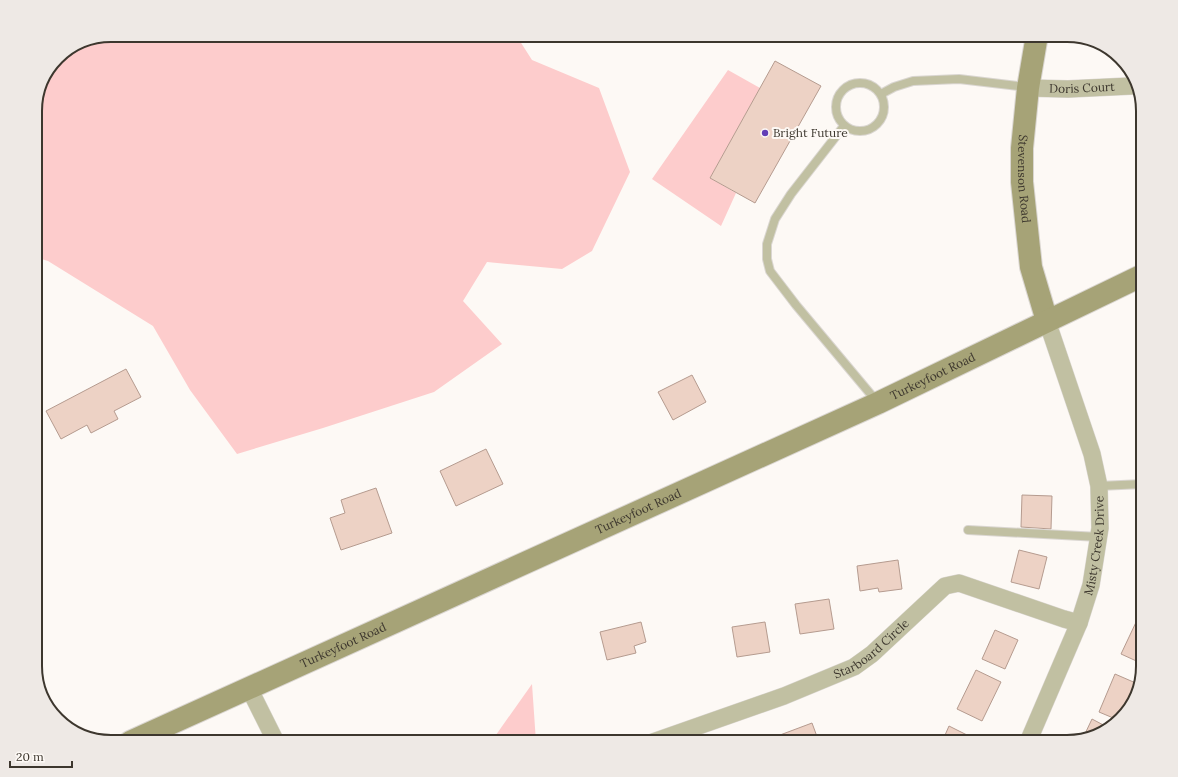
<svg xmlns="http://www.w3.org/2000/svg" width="1178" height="777" font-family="Lora,serif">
<rect width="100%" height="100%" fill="#fdf9f5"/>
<path fill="#fdcccc" d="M111,35H516L532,60L599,88L630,172L592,251L562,269L487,262L463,301L502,344L434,392L323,428L237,454L190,390L153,326L48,261L35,257V107L58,57L82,41Z
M728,70L760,88L710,178L736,193L721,226L652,179Z
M532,684L536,742H491Z"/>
<path fill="#edd2c5" stroke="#b59b8f" d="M775,61L821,86L755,203L710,178Z
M126,369L141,397L114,411L118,419L91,433L87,425L61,439L46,411Z
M692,375L706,402L673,420L658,392Z
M486,449L503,484L456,506L440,471Z
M376,488L392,533L341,550L330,518L345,513L341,500Z
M1022,495L1052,496L1051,529L1021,527Z
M1019,550L1047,557L1039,589L1011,582Z
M898,560L902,589L879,592L878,588L860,591L857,566Z
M829,599L834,629L800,634L795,604Z
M1138,618L1143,620V664L1121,654Z
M641,622L646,642L634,646L636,653L607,660L600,632Z
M765,622L770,652L737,657L732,627Z
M995,630L1018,640L1005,669L982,659Z
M976,670L1001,682L982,721L957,709Z
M1115,674L1138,684L1130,708L1118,720L1099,712Z
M1092,719L1109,728L1105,732L1083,738Z
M812,723L819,742H783L780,735Z
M949,726L973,738L972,742H942Z"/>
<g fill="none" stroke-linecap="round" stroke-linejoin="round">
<g stroke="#dad6d1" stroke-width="10">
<path id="lane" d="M836 107a24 24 0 1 1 48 0a24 24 0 1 1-48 0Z
M881,94L894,87L913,81L959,79L1027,87
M844,126L791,194L775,219L767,244V259L770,271L796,305L878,403
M1099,486L1143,484
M968,530L1099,537"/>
</g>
<g stroke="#dad6d1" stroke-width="18">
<g id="street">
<path id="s1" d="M1028,88L1068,89L1131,86L1136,84"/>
<path d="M249,688L276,742"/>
<path id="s2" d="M653,742L784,696L854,667L872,654L945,586L959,583L1064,619L1079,623"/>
<path id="s3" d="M1028,742L1079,623L1091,585L1100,528L1099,486L1092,454L1047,321"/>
</g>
</g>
<g stroke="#dad6d1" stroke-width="24">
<g id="secondary">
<path id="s4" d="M1037,35L1028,88L1022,148V182L1031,267L1047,321"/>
<path id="s5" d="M130,742L878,403L1143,275"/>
</g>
</g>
<use href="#lane" stroke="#c1c0a2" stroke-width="8"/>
<use href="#street" stroke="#c1c0a2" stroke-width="17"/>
<use href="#secondary" stroke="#a6a377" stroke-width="22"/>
</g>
<circle fill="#623eb6" stroke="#fdf9f5" stroke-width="1.5" cx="765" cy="133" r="4"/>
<g text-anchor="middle" stroke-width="4" stroke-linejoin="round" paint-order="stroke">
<g font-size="12" fill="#3d372e" stroke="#fdf9f5">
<text dy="4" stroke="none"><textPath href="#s1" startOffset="54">Doris Court</textPath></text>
<text dy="4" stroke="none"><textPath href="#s4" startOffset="145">Stevenson Road</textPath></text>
<text dy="4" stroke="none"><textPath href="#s5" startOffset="882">Turkeyfoot Road</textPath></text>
<text dy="4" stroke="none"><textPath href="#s5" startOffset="558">Turkeyfoot Road</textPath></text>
<text dy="4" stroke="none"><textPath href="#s3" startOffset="209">Misty Creek Drive</textPath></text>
<text dy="4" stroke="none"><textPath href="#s5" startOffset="234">Turkeyfoot Road</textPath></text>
<text dy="4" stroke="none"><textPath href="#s2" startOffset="239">Starboard Circle</textPath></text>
</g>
<g font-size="12" fill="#3d372e" stroke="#fdf9f5" text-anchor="start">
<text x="773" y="137">Bright Future</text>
</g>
</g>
<path d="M0 0H1178V777H0ZM111 42H1067A69 69 0 0 1 1136 111V666A69 69 0 0 1 1067 735H111A69 69 0 0 1 42 666V111A69 69 0 0 1 111 42Z" fill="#eee9e5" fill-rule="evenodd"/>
<path fill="none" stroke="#3d372e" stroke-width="2" d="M111 42H1067A69 69 0 0 1 1136 111V666A69 69 0 0 1 1067 735H111A69 69 0 0 1 42 666V111A69 69 0 0 1 111 42Z"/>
<path d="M10 761v6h62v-6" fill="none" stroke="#3d372e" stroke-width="2"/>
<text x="16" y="761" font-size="12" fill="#3d372e" stroke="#fdf9f5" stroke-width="3" paint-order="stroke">20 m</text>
</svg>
